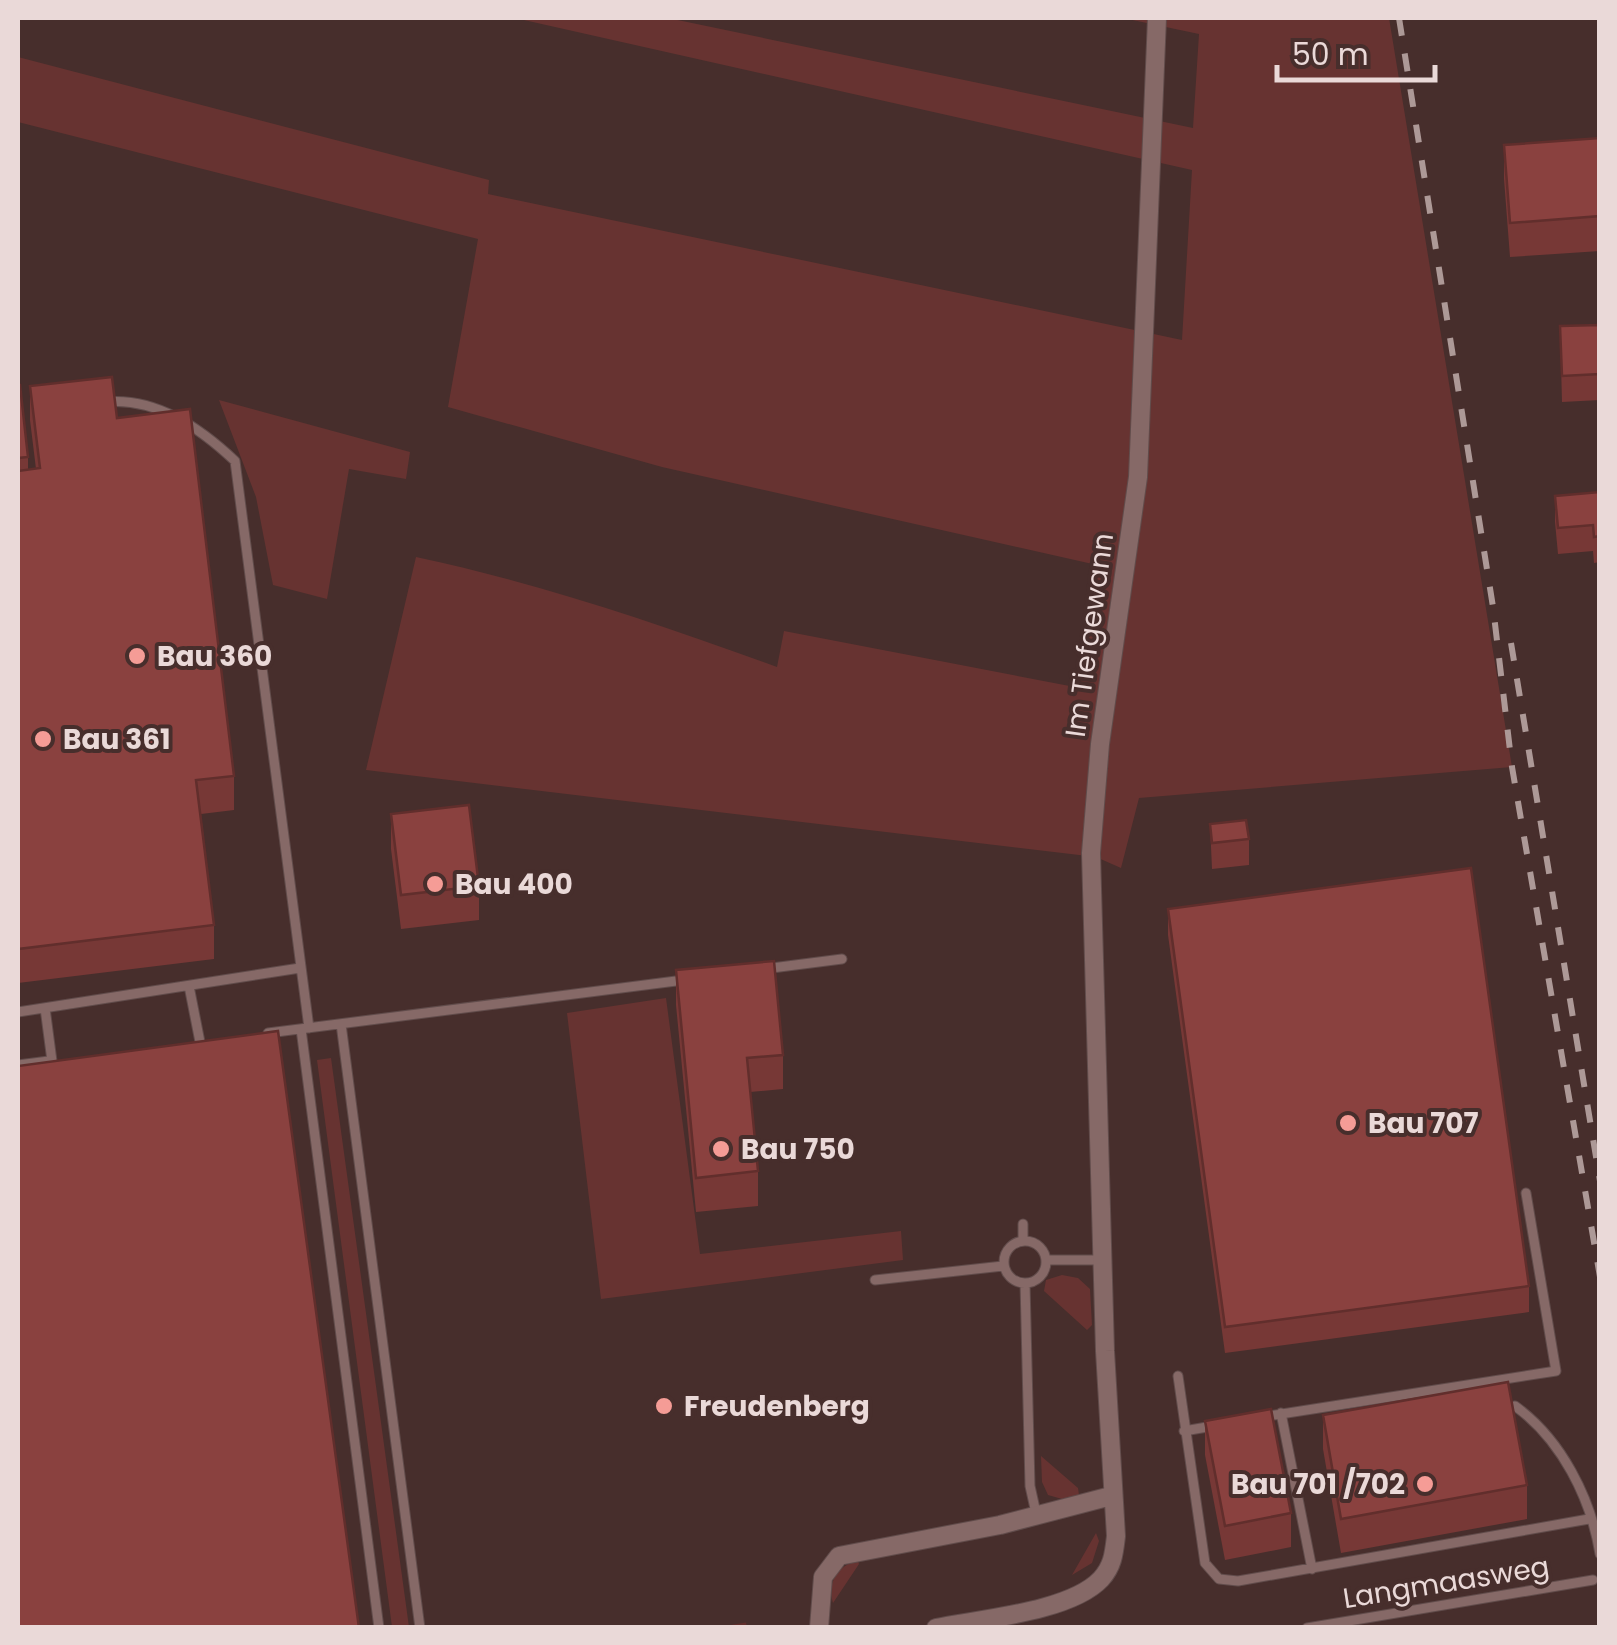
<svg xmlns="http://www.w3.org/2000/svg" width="1617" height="1645" font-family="Poppins,sans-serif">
<rect width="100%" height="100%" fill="#472e2c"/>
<path fill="#673331" d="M515,18H668L1193,128L1199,34L1123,18H1389L1512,767L1139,798L1121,868L1096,857L366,770L416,557C542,584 656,623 777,667L784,631L1080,688L1097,565L662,467L448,407L478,239L18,122V57L489,180L488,194L1182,340L1192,170Z
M219,400L410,452L406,479L349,469L327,599L273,585L256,497Z
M666,998L700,1254L901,1231L903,1260L601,1299L567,1013Z
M331,1058L409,1627H392L317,1060Z
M1062,1275L1078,1278L1090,1289L1092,1325L1087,1330L1044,1291L1046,1280Z
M1041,1456L1078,1488L1079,1495L1062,1499L1048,1495L1042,1482Z
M1096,1533L1099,1541L1092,1563L1072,1575Z
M858,1561L859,1564L833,1603C827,1583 837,1565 858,1561Z"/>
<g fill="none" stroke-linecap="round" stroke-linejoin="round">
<g stroke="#614c4b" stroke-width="11">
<path id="lane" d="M105,402C156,397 200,428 235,461L309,1028
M764,969L842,959
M189,986L200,1042
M45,1008L52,1061
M18,1012L300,968
M341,1024L420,1628
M301,1029L379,1628
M268,1033L684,980
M18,1065L49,1061
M1023,1224V1240
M1004 1262a21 21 0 1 1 42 0a21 21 0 1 1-42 0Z
M1046,1260H1103
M875,1280L1003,1266
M1025,1283L1030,1486L1036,1513
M1178,1376L1205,1563L1219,1579L1238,1581L1589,1519
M1515,1406C1561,1439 1591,1498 1600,1554
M1281,1413L1312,1569
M1262,1417L1556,1371L1526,1193
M1184,1431L1213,1426
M1307,1628L1593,1580"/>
</g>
<g stroke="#614c4b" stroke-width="20">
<path id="street" d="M819,1628L823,1577L839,1556L1000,1525L1111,1496
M936,1628C980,1619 1070,1612 1101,1579C1113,1566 1114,1553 1116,1536L1105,1351L1091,853L1100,744L1138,477L1157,18"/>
</g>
<use href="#lane" stroke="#866967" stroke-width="9"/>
<use href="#street" stroke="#866967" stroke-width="18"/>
<path stroke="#ad9997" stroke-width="6" stroke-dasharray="18 18" stroke-linecap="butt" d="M1399,18L1493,607L1512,767L1600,1277
M1511,643L1600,1181"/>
</g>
<path fill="#773836" d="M1600,138V251L1510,257L1504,179V145Z
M1600,325V400L1562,402L1560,326Z
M18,385L28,457V469H36L30,420V386L117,418L234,776V810L201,814L214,925V959L18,983Z
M1600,492V562L1594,563L1593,551L1558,554L1555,522V496Z
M391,814L479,886V920L401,929L391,849Z
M1210,824L1249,839V865L1212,869Z
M1168,909L1529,1286V1312L1225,1353L1168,935Z
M676,970L783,1055V1089L750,1092L758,1171V1206L696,1212L676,1005Z
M1323,1415L1527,1485V1519L1341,1553L1323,1449Z
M1205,1421L1291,1513V1547L1225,1560L1205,1455Z"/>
<path fill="#8a413f" stroke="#612e2c" stroke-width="2.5" d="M1600,138V216L1510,223L1504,145Z
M1600,325V374L1562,376L1560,326Z
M112,377L117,418L190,409L234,776L196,780L214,925L18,949V471L40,468L30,386Z
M18,385H20L28,457L18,458Z
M1600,492V536L1594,537L1593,525L1558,528L1555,496Z
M469,805L479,886L401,895L391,814Z
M1246,820L1249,839L1212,843L1210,824Z
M1471,868L1529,1286L1225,1327L1168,909Z
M774,961L783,1055L747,1058L758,1171L696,1178L676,970Z
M278,1031L359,1628H18V1066Z
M1508,1382L1527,1485L1341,1519L1323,1415Z
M1271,1409L1291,1513L1225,1526L1205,1421Z
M745,1624L746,1628H720Z"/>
<g fill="#f59c96" stroke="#472e2c" stroke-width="4">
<circle cx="137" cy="656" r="10"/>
<circle cx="43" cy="739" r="10"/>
<circle cx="435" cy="884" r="10"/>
<circle cx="1348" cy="1123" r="10"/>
<circle cx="721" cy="1149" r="10"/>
<circle cx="664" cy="1406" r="10"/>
<circle cx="1425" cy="1484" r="10"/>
</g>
<g text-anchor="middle" stroke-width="8" stroke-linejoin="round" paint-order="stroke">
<g font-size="28" fill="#ead9d8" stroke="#472e2c">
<text transform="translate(1089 635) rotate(-82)" y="10">Im Tiefgewann</text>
<text transform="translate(1446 1582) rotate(-9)" y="10">Langmaasweg</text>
</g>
<g font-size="28" font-weight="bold" fill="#ead9d8" stroke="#472e2c" text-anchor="start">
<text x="157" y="666">Bau 360</text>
<text x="63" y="749">Bau 361</text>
<text x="455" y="894">Bau 400</text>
<text x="1368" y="1133">Bau 707</text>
<text x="741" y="1159">Bau 750</text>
<text x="684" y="1416">Freudenberg</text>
<text x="1405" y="1494" text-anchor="end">Bau 701 /702</text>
</g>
</g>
<rect width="1617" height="1645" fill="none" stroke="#ead9d8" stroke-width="40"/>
<path d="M1277 65v15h158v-15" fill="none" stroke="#ead9d8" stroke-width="5"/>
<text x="1292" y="65" font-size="30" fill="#ead9d8" stroke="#472e2c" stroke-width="8" paint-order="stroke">50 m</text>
</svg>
